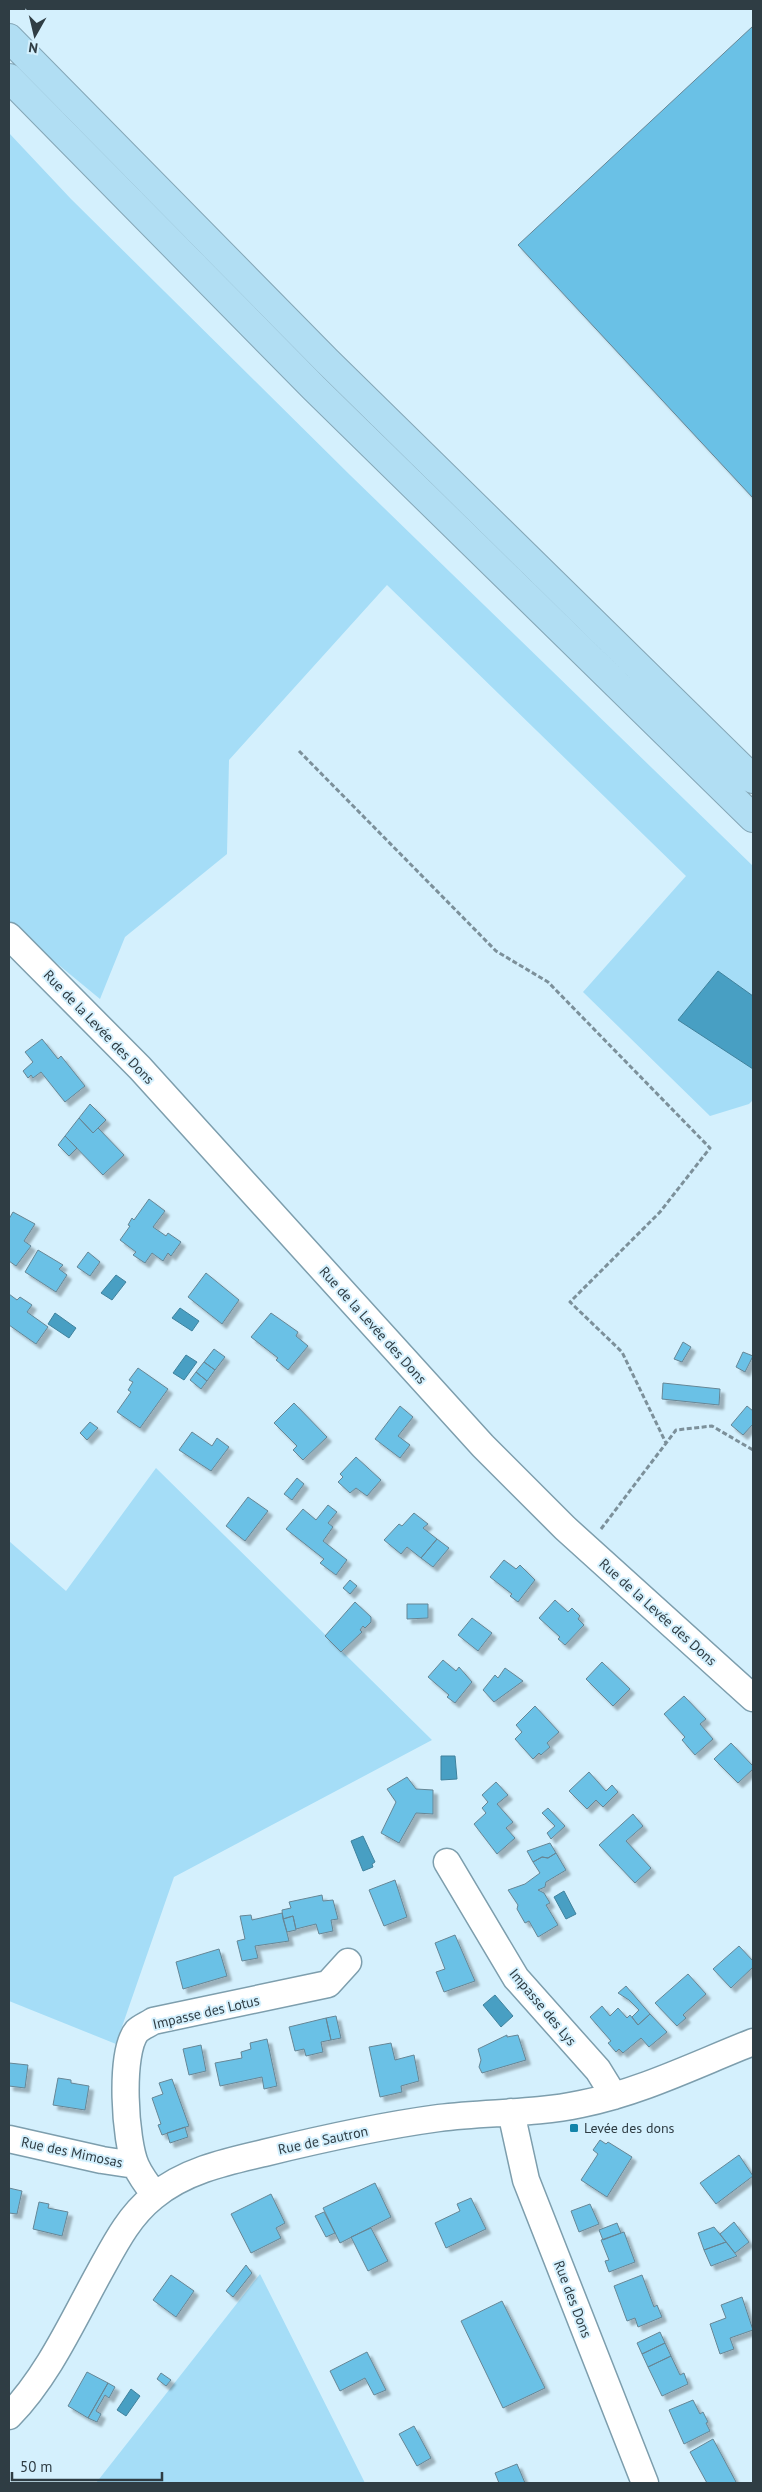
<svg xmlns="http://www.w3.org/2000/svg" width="762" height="2492" font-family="'PT Sans',sans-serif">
<defs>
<filter id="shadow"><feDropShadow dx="4.5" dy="4.5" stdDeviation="1" flood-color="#0004"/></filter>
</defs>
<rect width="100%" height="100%" fill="#d4f0fd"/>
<path fill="#a5ddf7" d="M9,133L71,199L350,475L753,866V1100L749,1104L710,1116L583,992L686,876L387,585L229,760L227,854L125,937L100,999L9,924Z
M156,1468L432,1740L174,1877L116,2044L9,2001V1541L66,1591Z
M260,2274L365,2483H96Z"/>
<path fill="#489fc3" stroke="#40829d" d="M718,971L753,996V1069L678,1020Z
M116,1275L126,1282L112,1300L101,1293Z
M180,1308L199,1321L192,1331L172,1318Z
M55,1313L76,1328L69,1338L48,1324Z
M186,1355L197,1362L184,1380L173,1373Z
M441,1756H455L457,1779L441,1780Z
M363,1836L375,1862L372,1864L373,1867L363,1871L351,1841Z
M564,1891L576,1914L566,1919L554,1897Z
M495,1995L513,2016L501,2027L483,2005Z
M131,2389L140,2396L126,2416L117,2410Z"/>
<path fill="#6bc1e6" stroke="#668695" filter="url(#shadow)" d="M753,26V498L518,245Z
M42,1039L58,1059L61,1056L85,1086L65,1102L41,1072L33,1078L31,1075L28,1078L23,1071L33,1062L25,1052Z
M90,1104L106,1120L93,1133L79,1118Z
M79,1118L93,1133L98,1128L124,1155L103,1175L65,1136Z
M65,1136L77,1148L69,1156L58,1145Z
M149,1199L165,1211L153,1227L166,1236L168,1233L181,1242L171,1256L168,1253L163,1261L152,1253L145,1263L133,1255L136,1252L120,1240L130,1226L128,1225L132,1218L134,1220Z
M13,1212L35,1224L24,1241L31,1246L16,1266L9,1261V1219Z
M38,1250L63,1265L59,1269L67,1275L56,1292L25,1272Z
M88,1252L100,1262L90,1276L77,1267Z
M206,1273L239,1300L222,1324L188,1297Z
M9,1294L17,1300L20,1297L32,1305L27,1312L48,1327L36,1344L9,1325Z
M271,1313L298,1332L296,1336L308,1346L288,1370L276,1360L278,1358L251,1337Z
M683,1342L691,1347L682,1362L674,1359Z
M214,1349L225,1357L215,1370L204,1362Z
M743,1352L753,1356L745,1372L736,1367Z
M204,1362L215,1370L207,1381L196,1372Z
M138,1368L168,1389L140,1428L117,1412L131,1392L128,1390L133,1382L129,1380Z
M196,1372L207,1381L201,1389L190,1380Z
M663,1383L720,1389L719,1405L662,1399Z
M294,1403L327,1437L303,1460L293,1450L297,1446L274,1423Z
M400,1406L413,1417L398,1436L410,1445L400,1458L375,1439Z
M747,1406L753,1411V1424L743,1435L731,1425Z
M90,1422L98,1428L87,1440L80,1433Z
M192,1432L212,1446L217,1438L229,1447L211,1471L179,1450Z
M356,1457L381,1480L367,1496L356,1488L350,1493L338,1482L343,1477L340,1474Z
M297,1478L304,1484L292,1500L284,1494Z
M248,1497L268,1511L245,1541L226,1526Z
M328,1505L337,1512L328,1523L333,1527L323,1541L347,1560L336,1575L320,1563L324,1559L286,1529L303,1509L316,1520Z
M414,1513L428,1524L423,1528L437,1539L421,1558L407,1547L401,1554L384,1540L399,1524L402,1526Z
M437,1539L449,1548L433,1567L421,1558Z
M504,1560L516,1569L520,1565L535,1580L518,1602L510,1596L512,1594L490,1577Z
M350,1580L357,1586L350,1594L343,1588Z
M555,1600L568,1612L572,1608L580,1616L578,1619L584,1625L565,1645L558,1639L560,1637L539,1618Z
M355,1602L371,1617V1622L365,1628L363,1626L360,1630L362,1632L341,1652L325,1636Z
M407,1604H428V1618L407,1619Z
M472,1618L492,1633L478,1651L458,1635Z
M443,1660L456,1671L459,1667L472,1682L455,1703L447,1697L449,1695L428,1677Z
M602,1662L630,1689L613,1706L586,1679Z
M505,1668L523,1681L494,1702L483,1690L495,1675L498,1678Z
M684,1696L706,1719L700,1724L713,1739L695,1755L682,1740L685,1737L664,1714Z
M535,1706L559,1732L547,1743L550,1747L541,1755L539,1753L533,1759L515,1739L522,1732L516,1725Z
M731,1743L753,1766V1769L738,1783L714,1759Z
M589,1772L606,1791L612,1785L618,1792L603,1807L596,1800L587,1809L569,1791Z
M407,1777L416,1789L433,1790V1814L416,1813L399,1843L381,1833L396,1802L387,1789Z
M496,1782L508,1795L497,1804L513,1822L506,1828L515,1838L497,1854L474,1824L486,1813L482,1808L488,1802L482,1795Z
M548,1808L565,1826L551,1839L547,1833L555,1826L542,1813Z
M633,1814L643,1826L626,1841L651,1868L635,1883L599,1845Z
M550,1843L556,1853L548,1858L542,1857L533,1862L527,1851Z
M556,1853L566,1870L546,1882L545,1887L538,1890L544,1893L550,1903L546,1905L558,1925L538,1937L529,1921L525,1923L517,1909L518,1905L508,1890L525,1884L540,1873L533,1862L542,1857L548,1858Z
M395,1880L407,1917L384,1926L369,1890Z
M322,1895L323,1901L333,1900L338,1919L331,1920L333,1931L319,1934L316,1924L296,1929L293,1916L283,1919L282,1910L291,1908L289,1902Z
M282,1913L289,1941L255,1946L258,1958L242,1961L237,1941L245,1939L240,1916L251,1915L252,1920Z
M293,1916L296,1930L287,1932L283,1919Z
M455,1935L475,1981L444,1992L436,1972L445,1969L435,1943Z
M739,1946L753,1961V1967L731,1988L713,1969Z
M219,1949L227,1976L183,1989L176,1962Z
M688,1974L706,1994L683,2015L686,2018L677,2026L655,2003Z
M626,1986L650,2014L638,2025L632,2017L639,2010L629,2000L618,1993Z
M602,2006L610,2016L618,2008L627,2018L630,2015L638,2025L650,2014L667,2032L649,2047L641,2038L623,2053L619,2049L616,2052L608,2043L611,2041L590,2017Z
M336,2016L341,2038L331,2040L326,2018Z
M326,2018L331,2040L321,2042L323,2052L306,2056L304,2049L295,2051L289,2027Z
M507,2035V2037L518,2035L526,2060L482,2073L479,2067L481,2060L478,2049Z
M267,2039L277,2086L264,2089L262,2077L220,2086L215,2063L242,2058L241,2052L251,2049L250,2043Z
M391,2043L395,2060L414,2055L419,2081L401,2086L402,2092L380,2097L369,2047Z
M201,2045L206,2071L189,2075L183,2049Z
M9,2063L28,2065L25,2088L9,2086Z
M58,2078L71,2080V2083L89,2086L85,2110L53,2105Z
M172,2079L189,2126L162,2135L158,2125L161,2124L152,2098L163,2094L159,2083Z
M185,2127L188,2137L170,2143L167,2133Z
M600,2140L606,2144L608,2142L632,2157L607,2197L581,2180L598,2154L593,2150Z
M739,2155L753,2176L716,2204L700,2183Z
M375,2183L391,2217L340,2243L323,2208Z
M9,2188L22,2191L17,2214L9,2213Z
M271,2194L285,2223L276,2228L281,2238L251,2253L231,2214Z
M471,2198L486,2229L446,2248L435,2223L460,2211L457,2204Z
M39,2202L49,2204L48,2208L68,2212L62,2236L33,2229Z
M590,2204L599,2224L579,2232L571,2211Z
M324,2212L335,2233L326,2237L315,2216Z
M734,2222L749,2242L735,2253L720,2234Z
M617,2223L621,2233L603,2240L599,2230Z
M714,2227L726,2242L704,2250L698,2233Z
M371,2228L388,2261L368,2271L351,2237Z
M624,2232L635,2262L609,2272L605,2261L609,2260L601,2240Z
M726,2242L737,2256L711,2266L704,2250Z
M246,2265L252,2273L233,2297L226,2291Z
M171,2275L194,2291L176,2317L153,2300Z
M642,2275L654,2307L657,2305L662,2317L638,2327L635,2318L627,2321L614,2286Z
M742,2297L753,2330L730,2338L734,2349L720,2354L710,2324L726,2318L721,2305Z
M502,2301L545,2388L503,2408L461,2321Z
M660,2332L665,2343L642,2354L637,2343Z
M665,2343L671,2356L648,2367L642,2354Z
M367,2352L386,2390L374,2395L365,2378L340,2391L330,2371Z
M671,2356L680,2375L684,2373L688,2384L662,2396L648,2367Z
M87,2372L108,2383L88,2418L68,2406Z
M161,2373L171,2380L166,2386L157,2379Z
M108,2383L115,2387L109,2398L105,2395L96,2411L101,2414L97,2422L88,2418Z
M693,2400L700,2414L703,2412L708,2422L706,2423L710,2431L684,2444L669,2410Z
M414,2426L431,2458L417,2466L399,2434Z
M713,2439L736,2482L734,2483H707L690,2452Z
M517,2464L525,2483H499L495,2473Z"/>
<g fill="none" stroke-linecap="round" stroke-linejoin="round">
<g stroke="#7d9ead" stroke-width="29">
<path id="minor" d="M9,936L140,1068L483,1446L565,1528L753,1698
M447,1862L516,1978L598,2070L614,2096
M511,2112L526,2180L645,2483
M9,2139L102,2160L135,2165
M155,2195C148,2186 141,2177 136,2166C125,2142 119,2052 137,2031C141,2027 149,2024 153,2021L328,1984L348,1962
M9,2416C48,2376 72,2322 99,2273C114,2246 128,2217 153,2197C184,2171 225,2162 264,2153C321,2139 380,2126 439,2118C486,2112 535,2114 581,2104C641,2092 697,2064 753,2042"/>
</g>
<g stroke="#84a6b6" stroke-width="30">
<path id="highway" d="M9,38L327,361L753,779
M9,78L314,388L753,818"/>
</g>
<path stroke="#7c909a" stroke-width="3" stroke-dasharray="5 2.5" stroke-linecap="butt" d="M299,751L496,951L548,982L710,1148L660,1212L570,1302L622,1352L666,1443
M601,1529L676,1430L712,1426L753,1450"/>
<use href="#minor" stroke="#fff" stroke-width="26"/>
<use href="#highway" stroke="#b1def3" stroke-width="28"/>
</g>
<rect fill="#1284aa" stroke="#d4f0fd" stroke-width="2" x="569" y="2123" width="10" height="10" rx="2.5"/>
<g text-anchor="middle" stroke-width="4" stroke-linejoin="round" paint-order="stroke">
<g font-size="14" fill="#2f3d44" stroke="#d4f0fd">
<text transform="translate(99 1027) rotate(46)" y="5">Rue de la Levée des Dons</text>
<text transform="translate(373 1325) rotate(48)" y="5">Rue de la Levée des Dons</text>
<text transform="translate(658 1612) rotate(42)" y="5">Rue de la Levée des Dons</text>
<text transform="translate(543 2007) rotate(50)" y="5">Impasse des Lys</text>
<text transform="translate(206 2012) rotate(-13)" y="5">Impasse des Lotus</text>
<text transform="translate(323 2140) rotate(-12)" y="5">Rue de Sautron</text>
<text transform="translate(72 2152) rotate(12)" y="5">Rue des Mimosas</text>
<text transform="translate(573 2299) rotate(69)" y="5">Rue des Dons</text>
</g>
<g font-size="14" fill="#2f3d44" stroke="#d4f0fd" text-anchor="start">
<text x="584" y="2133">Levée des dons</text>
</g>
</g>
<rect width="762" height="2492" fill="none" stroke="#2f3d44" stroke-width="20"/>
<g transform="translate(35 35) rotate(188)" stroke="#d4f0fd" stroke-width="4" paint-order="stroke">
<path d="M0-4L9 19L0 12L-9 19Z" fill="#2f3d44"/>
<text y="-8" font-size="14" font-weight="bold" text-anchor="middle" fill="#2f3d44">N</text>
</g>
<path d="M12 2472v8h150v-8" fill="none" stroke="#2f3d44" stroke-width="2.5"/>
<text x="20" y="2472" font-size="15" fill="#2f3d44" stroke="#d4f0fd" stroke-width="4" paint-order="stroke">50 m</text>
</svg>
